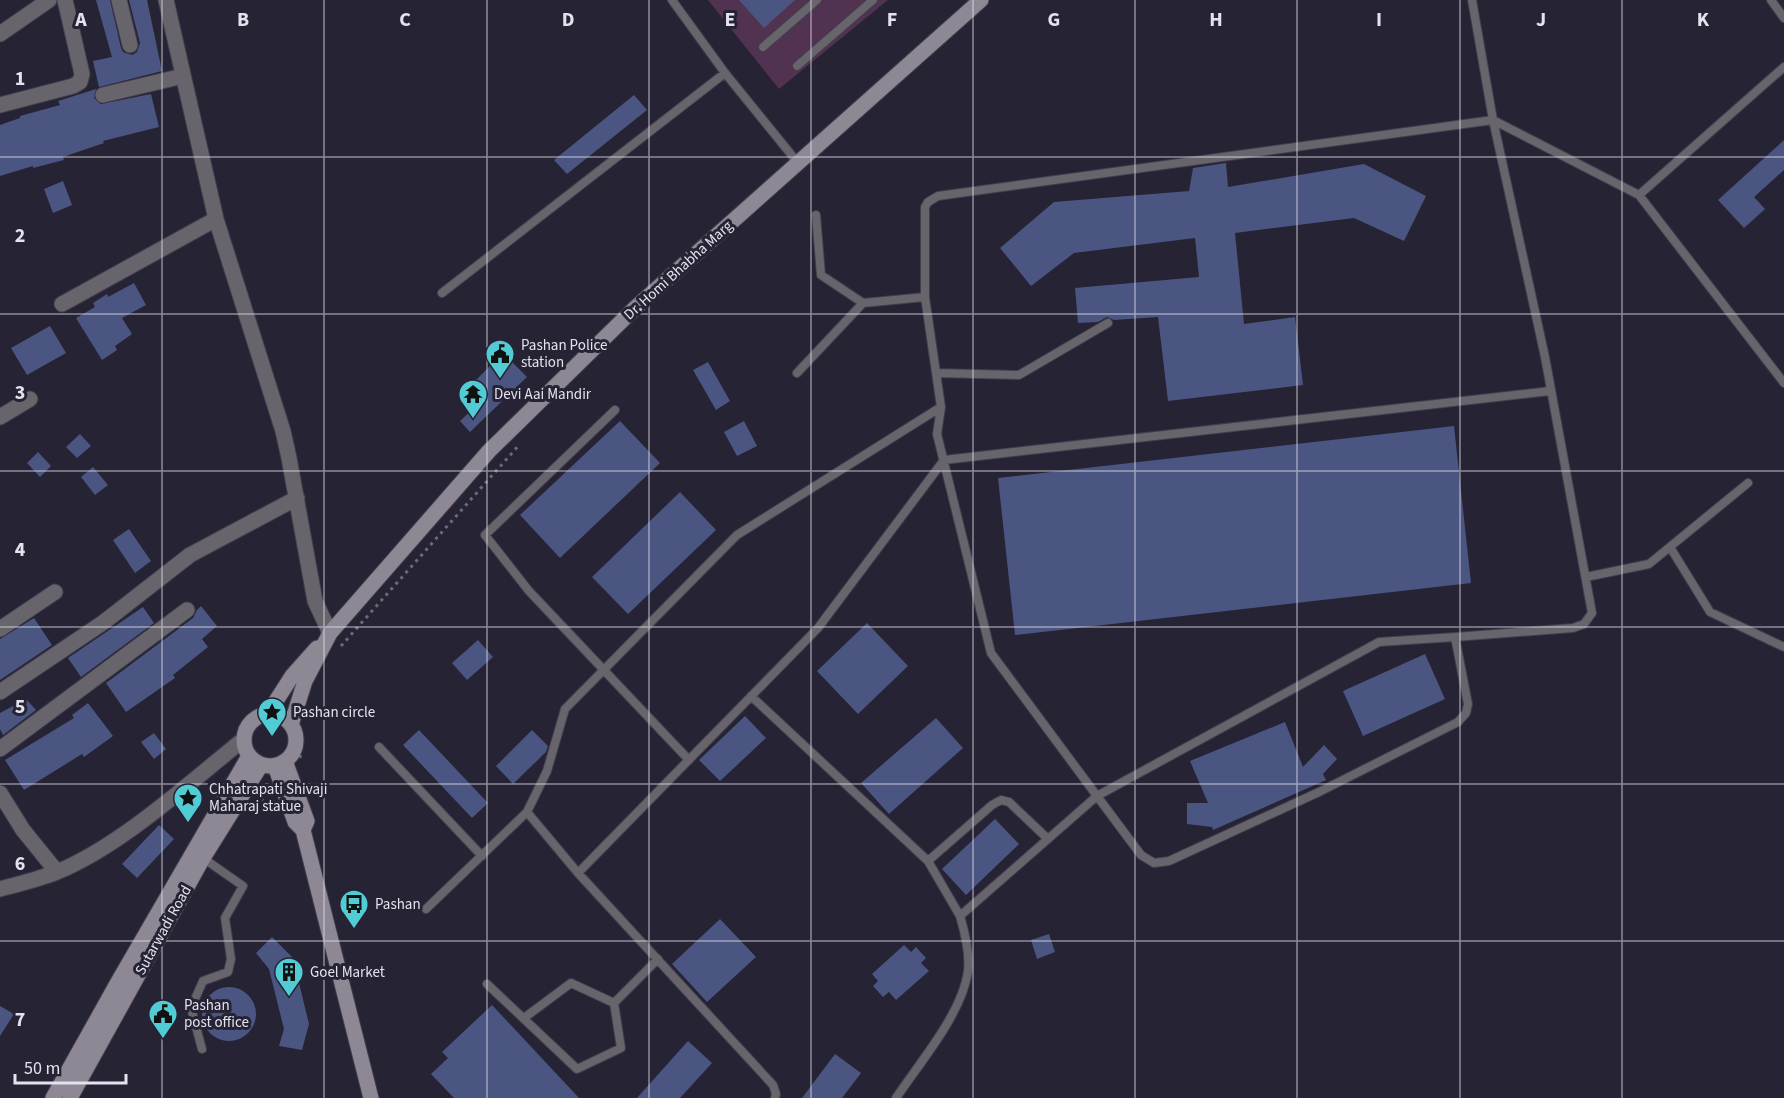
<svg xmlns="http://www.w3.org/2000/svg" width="1784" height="1098" font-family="'Source Sans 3',sans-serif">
<rect width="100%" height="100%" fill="#262334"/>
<path fill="#513250" d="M708,0H888L779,89Z"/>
<path fill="#4b5581" d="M96,0H110L121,48L123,52L132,55L137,52L140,43L129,0H147L162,71L99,87L93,61L112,57Z
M739,0H795L764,28Z
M96,89L94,98L101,104L151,94L159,127L103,141L104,143L63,157L64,160L33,168V166L0,176V125L20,118V116L60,105L58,101Z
M634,95L647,110L567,174L554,160Z
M1784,140V170L1754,197L1765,209L1744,228L1718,200Z
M1226,163L1228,187L1364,164L1426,196L1404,241L1354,218L1235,233L1244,324L1295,317L1303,385L1168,401L1158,317L1114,320L1107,317L1098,322L1078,323L1075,288L1199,277L1195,238L1074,253L1031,286L1000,248L1054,202L1189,191L1193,168Z
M63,181L72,205L53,213L44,189Z
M134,283L146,305L122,318L132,334L115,346L117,350L102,360L76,318L95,307L93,303L107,294L108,297Z
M50,326L66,353L27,375L11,348Z
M503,353L527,377L470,432L460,421L488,395L474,382Z
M708,362L730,401L716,410L693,370Z
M620,421L660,463L560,558L520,515Z
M744,421L757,446L737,456L724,432Z
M1454,426L1471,583L1015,635L998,478Z
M80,434L91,446L77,458L66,447Z
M38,452L51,466L40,477L27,463Z
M93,467L108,485L95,495L81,477Z
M680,492L716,530L628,614L592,577Z
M129,529L151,561L135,573L113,540Z
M201,606L217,626L202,639L208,647L173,675L175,678L126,712L106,683L193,618L197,610Z
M143,607L154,623L81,677L68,658Z
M34,618L52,645L0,680V639Z
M867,623L908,666L858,714L817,671Z
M478,640L493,657L467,680L452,663Z
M1425,654L1445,699L1363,736L1343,691Z
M26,699L36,710L3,735L0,729V713Z
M88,703L113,736L84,757L82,754L24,790L5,760L74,718L72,715Z
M745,716L766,738L720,781L699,760Z
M936,718L963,748L889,814L861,783Z
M1285,722L1303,767L1324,745L1337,759L1323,774L1326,780L1213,830L1212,827L1187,824V803H1208L1190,761Z
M419,730L488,803L472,818L403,745Z
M532,730L548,746L546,752L513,784L496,766Z
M154,733L166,749L154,759L141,742Z
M995,819L1019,844L966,895L942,869Z
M159,825L174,839L137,878L122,864Z
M720,919L756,957L707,1002L672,964Z
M1049,934L1055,952L1037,959L1031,940Z
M272,937L293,958L309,1024L302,1050L279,1046L284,1029L269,969L256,953Z
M904,945L911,952L916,947L926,958L921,963L929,971L896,1000L889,992L883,997L873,986L878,981L872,974Z
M202 1014a27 27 0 1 1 54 0a27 27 0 1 1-54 0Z
M492,1005L579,1098H454L431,1074L448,1058L442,1052Z
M0,1006L14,1014L0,1036Z
M688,1041L712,1063L680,1098H637Z
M835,1054L861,1073L842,1098H802Z"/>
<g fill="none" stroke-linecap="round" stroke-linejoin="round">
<g stroke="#413e4e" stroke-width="10">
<path id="service" d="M672,0L725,73L798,163
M1771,0L1784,18
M763,47L817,0
M797,66L873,0
M1493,120L1639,195L1784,67
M1639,195L1784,383
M816,215L821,275L863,303L925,297
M442,293L725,73
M797,373L863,303
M936,373L1019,375L1108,323
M615,410L485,535L529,591L689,760
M1670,547L1710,612L1784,647
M1586,577L1649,564L1748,483
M1455,637L1379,642L1097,796L1141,855L1154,863L1169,861L1319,792L1458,722L1466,713L1468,704L1455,637L1573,628L1584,624L1592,613L1545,357L1493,120
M751,696L928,861L960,916
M379,747L482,856
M527,812L578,873L818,628L944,460L1550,391
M928,861L992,805L1001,800L1009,802L1048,839
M578,873L773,1085L776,1094L775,1098
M426,909L527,812L547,771L565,709L737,535L941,407
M487,984L577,1069L621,1048L614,1003L658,959
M524,1018L571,983L614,1003
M202,1049L191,1008L203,981L228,972L231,959L225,918L243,886L203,858
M896,1098C920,1062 962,1014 968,971C970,953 965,933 960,916L1097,796L991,653L937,434L941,407L925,297V207L928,202L938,196L1493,120L1472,0"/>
</g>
<g stroke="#413e4e" stroke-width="17">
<path id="minor" d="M119,0L130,45
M166,0L216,219L283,431L289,458L315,601L330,633
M0,34L49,0
M103,95L183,76
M0,105L73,86L80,82L82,74L65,0
M62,304L216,219
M0,417L30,399
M0,629L55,592
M0,692L104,622L190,555L297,498
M0,749L187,610
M0,793L23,830L57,872
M0,889C19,884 39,879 57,872C122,845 189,783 244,739"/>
</g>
<g stroke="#413e4e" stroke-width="17">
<path id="secondary" d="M244 740a26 26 0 1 1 52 0a26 26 0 1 1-52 0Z
M267,715L292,676L317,648
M291,725L305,681L330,633L489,451L635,308L981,0
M285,761L307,821L303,830
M275,766L295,822L303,830L371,1098
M53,1098L118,982L249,756
M70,1098L203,858L261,765"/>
</g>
<path stroke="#6d6b7a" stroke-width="3" stroke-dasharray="3 4.5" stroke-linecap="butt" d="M341,646L520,444
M300,758L302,735
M255,804L262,799L274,800"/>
<use href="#service" stroke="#68646c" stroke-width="8"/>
<use href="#minor" stroke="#68646c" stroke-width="15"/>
<use href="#secondary" stroke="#8e8794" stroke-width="15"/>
</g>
<path fill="none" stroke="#e4e2ee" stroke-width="1.5" stroke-opacity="0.55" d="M162,0V1098M324,0V1098M487,0V1098M649,0V1098M811,0V1098M973,0V1098M1135,0V1098M1297,0V1098M1460,0V1098M1622,0V1098M0,157H1784M0,314H1784M0,471H1784M0,627H1784M0,784H1784M0,941H1784"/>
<defs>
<g id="civic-pin" transform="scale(1.5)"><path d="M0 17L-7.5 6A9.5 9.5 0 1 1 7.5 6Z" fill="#51ccd4" stroke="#262334"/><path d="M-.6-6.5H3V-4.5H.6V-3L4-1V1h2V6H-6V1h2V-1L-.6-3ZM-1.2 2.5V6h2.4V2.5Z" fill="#111"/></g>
<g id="temple-pin" transform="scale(1.5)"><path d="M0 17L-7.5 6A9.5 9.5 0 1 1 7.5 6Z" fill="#51ccd4" stroke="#262334"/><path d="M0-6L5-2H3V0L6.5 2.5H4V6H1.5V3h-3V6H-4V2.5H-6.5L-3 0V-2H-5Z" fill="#111"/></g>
<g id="sight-pin" transform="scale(1.5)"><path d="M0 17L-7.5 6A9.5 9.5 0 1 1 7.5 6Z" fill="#51ccd4" stroke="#262334"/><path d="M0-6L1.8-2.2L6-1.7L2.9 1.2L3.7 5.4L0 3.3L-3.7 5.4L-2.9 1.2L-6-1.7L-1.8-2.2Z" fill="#111"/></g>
<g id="bus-pin" transform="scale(1.5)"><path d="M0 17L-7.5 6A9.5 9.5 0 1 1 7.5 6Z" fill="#51ccd4" stroke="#262334"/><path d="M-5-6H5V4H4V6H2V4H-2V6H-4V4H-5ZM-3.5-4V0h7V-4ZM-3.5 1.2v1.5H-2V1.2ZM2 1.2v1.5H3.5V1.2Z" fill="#111"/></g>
<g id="building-pin" transform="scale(1.5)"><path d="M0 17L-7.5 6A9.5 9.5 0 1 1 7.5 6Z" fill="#51ccd4" stroke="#262334"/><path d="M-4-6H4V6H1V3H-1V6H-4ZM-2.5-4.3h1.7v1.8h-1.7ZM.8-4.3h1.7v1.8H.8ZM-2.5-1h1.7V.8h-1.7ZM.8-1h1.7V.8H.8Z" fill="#111"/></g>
</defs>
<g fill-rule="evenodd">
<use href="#civic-pin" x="500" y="354"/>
<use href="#temple-pin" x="473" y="394"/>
<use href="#sight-pin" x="272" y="712"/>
<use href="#sight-pin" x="188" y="798"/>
<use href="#bus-pin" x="354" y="904"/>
<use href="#building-pin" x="289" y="972"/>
<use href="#civic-pin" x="163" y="1014"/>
</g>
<g text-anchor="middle" stroke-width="6" stroke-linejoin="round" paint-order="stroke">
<g font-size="15" fill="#e4e2ee" stroke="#262334">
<text transform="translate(678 270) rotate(-42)" y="5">Dr. Homi Bhabha Marg</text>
<text transform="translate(163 930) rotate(-61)" y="5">Sutarwadi Road</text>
</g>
<g font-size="15" fill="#e4e2ee" stroke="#262334" text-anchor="start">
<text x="521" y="350">Pashan Police<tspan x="521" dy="17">station</tspan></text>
<text x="494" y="399">Devi Aai Mandir</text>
<text x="293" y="717">Pashan circle</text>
<text x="209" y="794">Chhatrapati Shivaji<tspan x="209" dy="17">Maharaj statue</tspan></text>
<text x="375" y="909">Pashan</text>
<text x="310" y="977">Goel Market</text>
<text x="184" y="1010">Pashan<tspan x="184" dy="17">post office</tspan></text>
</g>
</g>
<g font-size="20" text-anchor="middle" font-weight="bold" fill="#e4e2ee" stroke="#262334" stroke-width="6" stroke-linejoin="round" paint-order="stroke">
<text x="81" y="26">A</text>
<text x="243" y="26">B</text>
<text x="405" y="26">C</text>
<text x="568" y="26">D</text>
<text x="730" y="26">E</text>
<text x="892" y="26">F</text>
<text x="1054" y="26">G</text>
<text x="1216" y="26">H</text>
<text x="1379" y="26">I</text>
<text x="1541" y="26">J</text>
<text x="1703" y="26">K</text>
<text x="20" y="85">1</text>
<text x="20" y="242">2</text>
<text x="20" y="399">3</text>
<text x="20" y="556">4</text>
<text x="20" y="713">5</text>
<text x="20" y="870">6</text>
<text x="20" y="1026">7</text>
</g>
<path d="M15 1074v9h111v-9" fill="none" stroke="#e4e2ee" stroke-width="3"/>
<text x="24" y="1074" font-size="18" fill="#e4e2ee" stroke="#262334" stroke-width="4.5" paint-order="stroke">50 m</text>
</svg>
